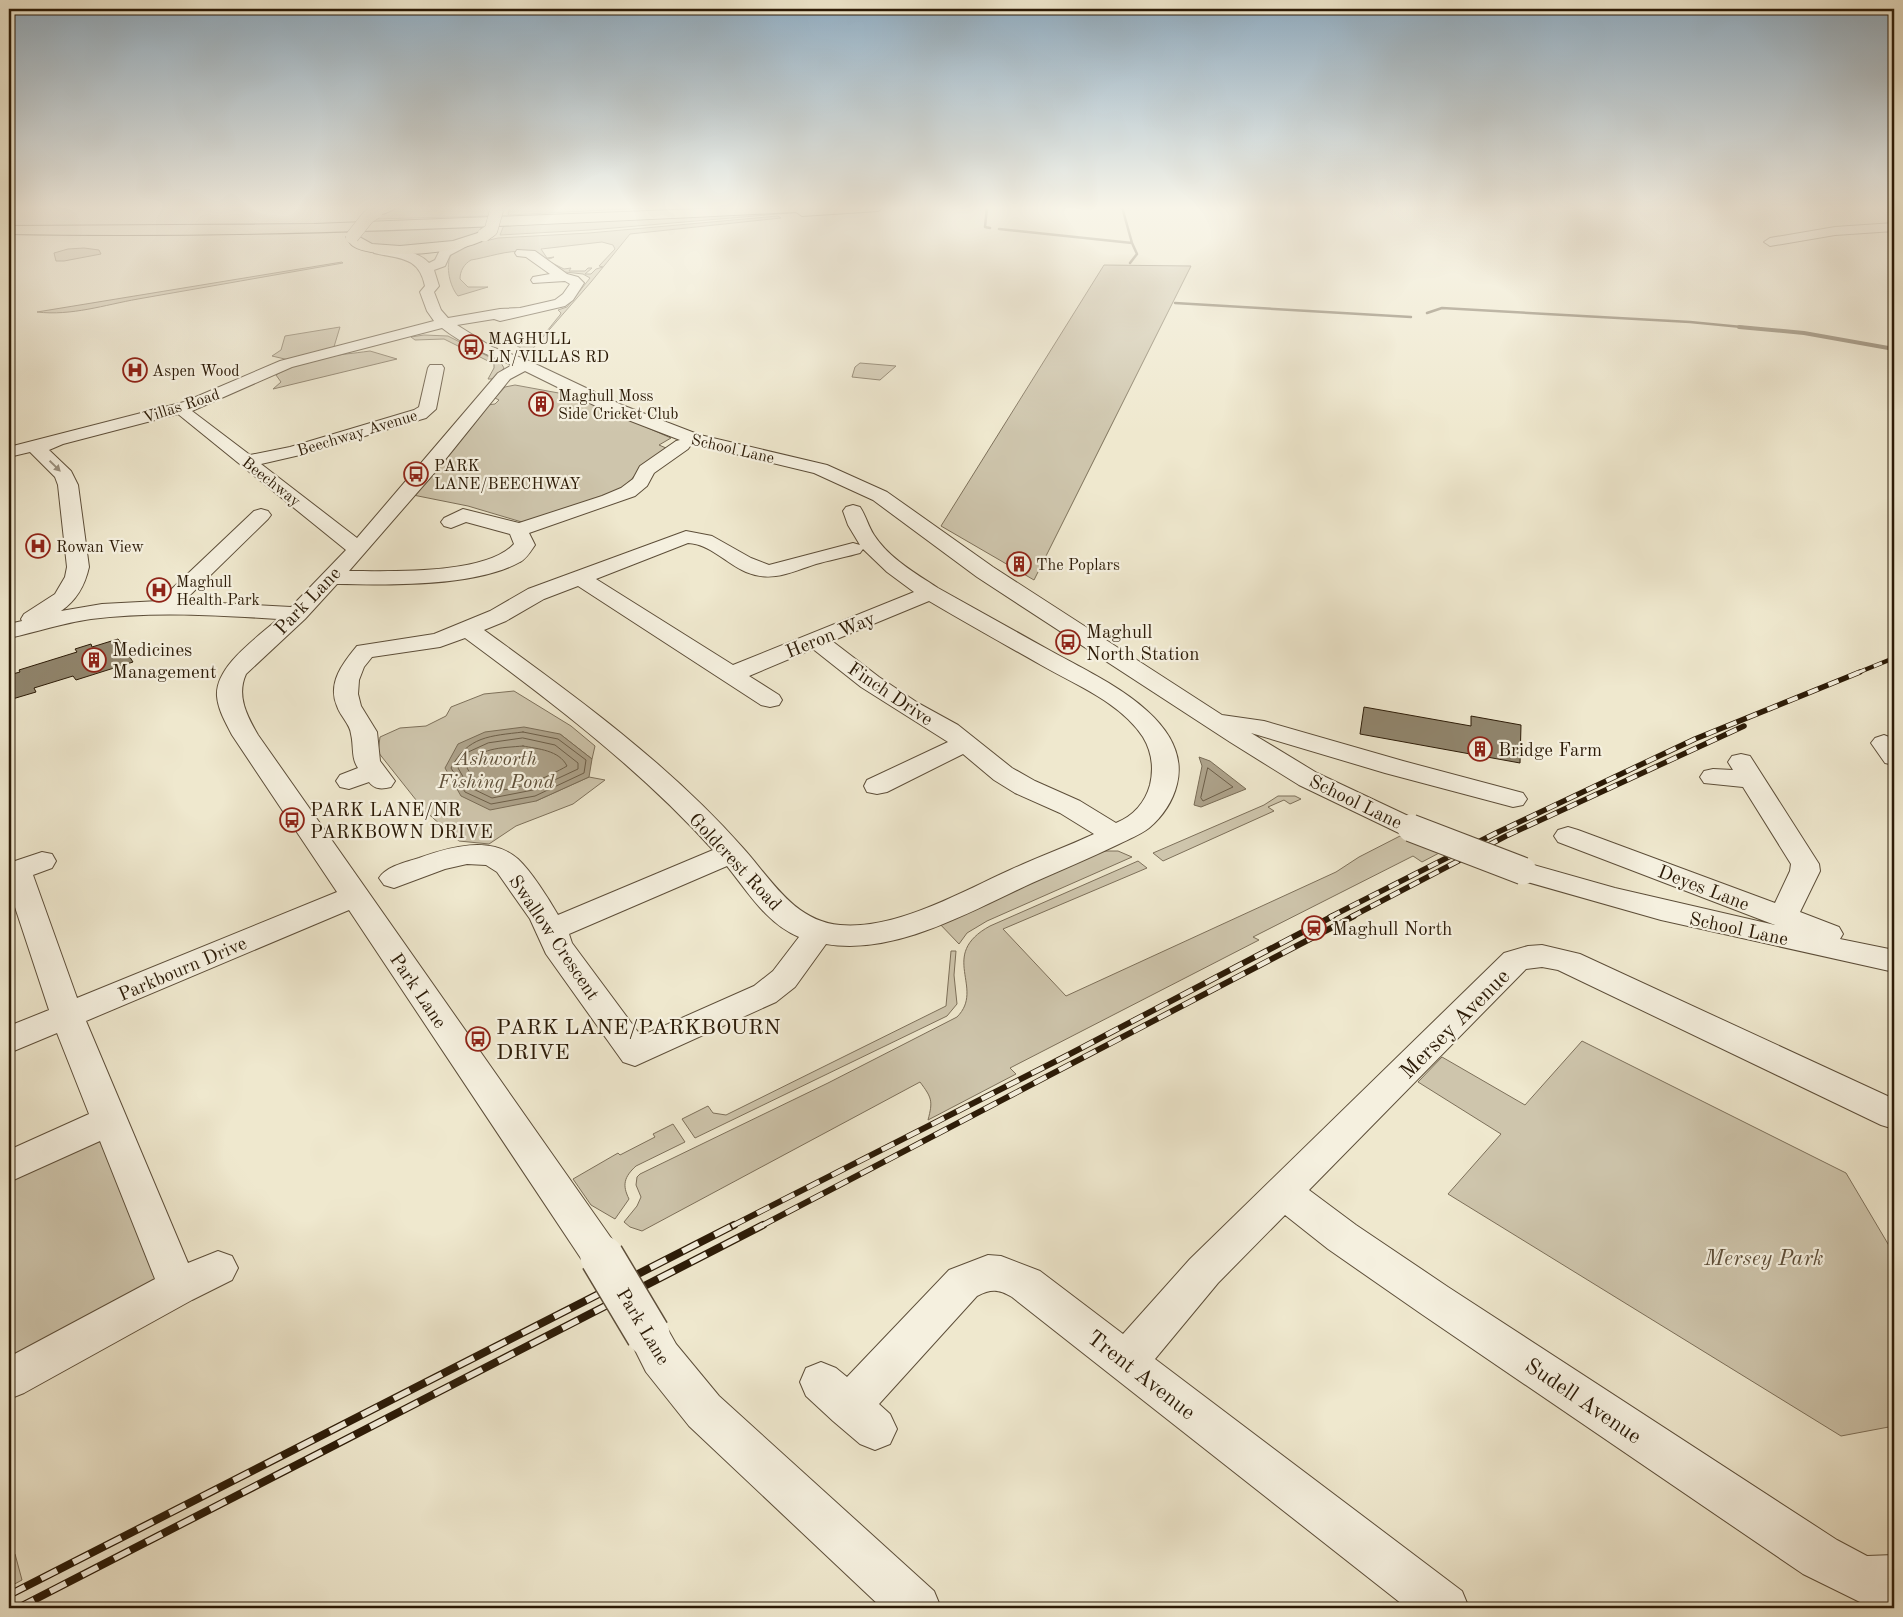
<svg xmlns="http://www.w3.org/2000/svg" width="1903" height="1617" font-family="'Old Standard TT',serif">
<rect width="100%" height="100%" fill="#efe8ce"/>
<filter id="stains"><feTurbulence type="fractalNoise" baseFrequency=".004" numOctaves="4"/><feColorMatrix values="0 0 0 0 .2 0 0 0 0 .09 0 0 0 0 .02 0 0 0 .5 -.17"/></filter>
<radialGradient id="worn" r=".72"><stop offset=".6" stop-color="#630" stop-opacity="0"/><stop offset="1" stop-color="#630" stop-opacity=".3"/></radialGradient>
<path fill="#cec5ac" stroke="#7d705a" d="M395,207H488L486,208L489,213L488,216L374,219L389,209Z
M510,207H665L508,215Z
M837,209L590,230L500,235L504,225Z
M778,216L781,218L630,234L591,282L529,353L514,344C538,349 546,331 560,315L561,313L558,310L567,307L590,278L583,274L565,272L552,263L564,269L571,268L569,271H585L588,268H592L585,274H591L596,269L603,267L599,266L615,249L613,245L602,242L541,249L547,258L554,257C545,263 533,254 523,252C511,249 485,258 471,260C464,264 460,271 460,279L468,287H488L458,296C450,287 445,266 451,255L468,245L498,238L589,233Z
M483,226L474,236L428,247L368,245L360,238L364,230Z
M84,248L99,250L101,254L64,261H56L54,253L68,249Z
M342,262L343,263C275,275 206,287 138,299C104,305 72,316 37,312Z
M1104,265L1191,266L1034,580L941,526Z
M340,327L333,350L289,360L272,356L281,350L285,336Z
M424,335L448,336L501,363L504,368L494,379H488L494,368V364L444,339L415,340L411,337Z
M370,351L397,359L273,389L281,382L276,375C306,356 335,356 370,351Z
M860,363L896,366L880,380L852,377L855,367Z
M515,385L575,396L671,438L659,445L666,448L644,464L631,480L618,491L525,523L468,506L413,495L487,405L495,404L499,400L495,398L505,387Z
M514,691L571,726L595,746L592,759L560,734L536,801L589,777L605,780L573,804L516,826L489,844L459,841L424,810L378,752L380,737L400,728L426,726L446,716L451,707L484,694Z
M1278,796H1295L1301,799L1290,804L1284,800L1268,807L1274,811L1163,861L1153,853L1264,805Z
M1400,836L1441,852L1422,862L1413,856L1253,937L1259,940L1010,1068L1016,1074L928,1120C933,1101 932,1098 920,1082L642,1231L630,1227L624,1222L637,1206L641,1197L636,1185L637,1177L640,1174L828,1083L957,1017C986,988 937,955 990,926L1138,861L1147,868L1003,929L1066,996L1336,872L1359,857Z
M1106,851H1118L1132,857L987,921L967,933L959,944L937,921L1097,853Z
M951,951H956L954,975L957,1004L947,1016L695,1138L682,1119L708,1106L713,1113L726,1115L946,1006Z
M1582,1041L1846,1173L1894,1254V1426L1841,1436L1448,1194L1501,1134L1418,1082L1442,1057L1525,1105Z
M673,1124L685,1142L636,1166C624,1177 622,1185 629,1199L615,1219L591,1205L573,1179L618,1153L620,1155L655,1137L653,1134Z
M92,1141L102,1142L157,1276C141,1309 44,1351 9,1370V1175L71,1146Z
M15,1554L22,1580L9,1587V1557Z"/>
<path fill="#ada28a" stroke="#796c56" d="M524,727L560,734L592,759L589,777L536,801L490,810L461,796L445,768L458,744L485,732Z
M1199,757L1210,761L1246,789L1201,807L1194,805L1202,766Z"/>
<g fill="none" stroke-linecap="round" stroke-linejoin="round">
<path stroke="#6c5e48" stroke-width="1" d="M523,732L558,739L586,760L584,773L535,796L491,804L465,792L451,768C468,736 490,736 523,732Z
M523,738L555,745L578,763V769L533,790L492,798L469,787L458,768L466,753L488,743Z
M523,746C538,749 559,750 567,766C550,776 509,795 489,789C479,786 472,777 467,768C477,747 502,748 523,746Z
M1208,768L1233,787L1203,801L1201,798Z"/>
<path stroke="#796c56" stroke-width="2.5" d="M987,207L985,227L990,228
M999,229L1132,243L1122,207
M1130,263L1137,254L1132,243
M1175,303L1411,317
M1427,313L1442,308L1690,322L1752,328"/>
<path stroke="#796c56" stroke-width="4" d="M1739,327L1804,333L1894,349"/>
</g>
<path fill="#91866e" stroke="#2c1b07" d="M118,639L133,662L76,680L73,676L34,688L36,692L9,700V675L20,672L19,670L77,652L75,649L91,644L92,647Z
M1364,707L1471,726V716L1521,725L1520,763L1360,734Z"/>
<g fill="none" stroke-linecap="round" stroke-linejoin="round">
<g stroke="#5d4e39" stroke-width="2">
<path id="minor" d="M1894,223V231L1835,235L1770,246L1764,242L1770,238L1835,227Z
M465,238L469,239L471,242L469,245L450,255L445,266L434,270L439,286L434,292L441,310L448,318L500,309L520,308L555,300L563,294L570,284L565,281L533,283L531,280L533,277L550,274L526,257L517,256L515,253L517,250L535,251L567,274L578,277L584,283L573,300L565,306L500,321L494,319L457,325L492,347L527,360L622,405L700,435L827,465L887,492L993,567L1222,715L1264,721L1403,761L1523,793L1527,799L1523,805L1513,807L1385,773L1251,733L1317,773L1421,822L1425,828L1421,834L1411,837L1401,834L1299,785L1230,742L977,577L873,500L814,473L690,443L691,445L688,449L654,473L647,486L635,496L529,533L535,545C531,551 526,559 520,562C475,587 389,585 337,584L305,619L246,674C236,696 247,716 258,735L616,1245L622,1257L616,1269L602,1274L588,1269L349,910L86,1021L188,1263L218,1251L232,1256L238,1268L232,1280L192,1300L24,1393L9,1399V1357L155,1279L100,1141L9,1182V1150L89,1114L57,1033L9,1053V1026L49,1010L9,889V863L42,852L52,854L56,861L52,868L33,875L77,998L337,892L232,735C226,723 218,710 217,696C215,666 257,638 278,619C216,615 152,611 91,619C63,623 36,632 9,638V624L22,621L21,619L24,614L55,594L65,577L67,567L58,485L55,477L30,452L9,457V447L184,402L280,361L434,321L427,311L420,292L425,286C419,256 399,259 374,253L373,250L379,246C395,249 417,250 429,263L435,260L440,250ZM442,328C464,345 487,355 512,365L498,373L357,538L261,464L300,455L426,418L436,409L444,368L442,365H430L428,368L419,407L414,410L290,447L250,455L192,411L292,367ZM525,371L610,413L680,440L676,441L640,466L633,479L621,488L602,496L519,523L463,509L444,518L441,522L444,526L451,528L466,522L510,534L514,544C486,575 390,571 349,571L436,471L510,379ZM178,414L346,550L291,607L184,601L268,519L271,515L268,511L261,509L254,511L159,601L102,604L61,611C77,600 85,585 89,567L78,485L71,471L49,450L63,444Z
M853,505L860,507C866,516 868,526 874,535C889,558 915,573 938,588C975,609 1013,630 1051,651C1097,677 1193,718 1177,784C1173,801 1162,817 1149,828C1140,835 1129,839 1119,844C1090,858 1061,870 1032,883C971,911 895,956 826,944L795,987L776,1002L635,1066L623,1062L546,954L530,919L497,872L486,865L467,864L445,869L394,888L384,885L379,878C387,866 406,862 419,858C449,847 491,835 518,859C531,871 549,899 558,915L713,850C640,769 553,703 465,638L440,647L372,657L364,667L359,680L358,694L361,706L377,732L380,761L395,781L391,787C383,789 375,790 369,782L349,789L340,787L336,781L340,775L358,768C351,758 354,746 351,734C350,724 340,716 337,706C327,683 343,663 357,646L434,634L490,611L528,589L686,531L712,536L751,558L769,565L853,543L860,545L848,525L843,511L846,507ZM688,543C710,544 727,564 746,572C772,583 791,572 816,564C830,560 846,557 860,553L863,549L887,572L914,592L733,665L596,579ZM578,586L761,705L770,707L779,705L782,700L779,695L749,676L813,649L861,687L948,742L867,780L864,786L867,792L877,794L887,792L963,754L994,780L1015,793L1060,813L1094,834C1066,847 1038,857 1010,870C961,892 896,930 840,925C794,921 771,879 743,848C668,763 575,696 484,630L506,621L544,599ZM929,601C966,623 1004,644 1041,665C1076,685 1121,703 1143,737C1152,752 1154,768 1150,785C1145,803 1133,816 1116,823L1080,801L1035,781L1012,768L958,725L918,703L879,677L832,641ZM727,866C748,892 767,924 799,937L773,971L754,986L641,1036L572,943L569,934Z
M1884,735L1894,739V765L1885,763L1871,743L1875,738Z
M1741,754L1750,756L1819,864L1820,871L1800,912L1839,927L1843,934L1840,939L1894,950V972L1661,920L1513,878L1508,871L1513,864L1523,862L1615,888L1775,925L1558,842L1554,836L1558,830L1568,827L1578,830L1775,903L1790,871L1791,864L1743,787L1704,783L1700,777L1704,771L1713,769L1733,770L1728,762L1732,756Z
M1542,945L1580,954L1894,1099V1129L1881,1125L1558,970L1542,967L1526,969L1309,1190L1356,1225L1448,1287L1837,1540L1867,1556L1894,1555V1603L1864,1604L1803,1574L1420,1313L1328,1249L1285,1215L1218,1283L1155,1359L1462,1591L1469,1608H1407L1012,1297C998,1289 991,1289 977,1296L879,1404L890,1414L897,1429L890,1444L875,1450L860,1444L833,1421L806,1396L800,1382L806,1368L821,1362L836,1368L847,1377L949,1270L988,1255L1001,1256L1040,1271L1123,1334L1190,1259L1504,953L1528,946Z
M648,1315L663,1321L676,1344L719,1396L934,1591L941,1608H882L689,1426L646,1372L627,1334L633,1321Z"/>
</g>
<g stroke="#2c1b07" stroke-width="2">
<path id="major" d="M379,207H396C391,212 379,216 372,215L370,212Z
M484,231L490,235C474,254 374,261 353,246C350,244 348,240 346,237L352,233L372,244L400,246L453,241Z"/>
</g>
<g stroke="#2c1b07" stroke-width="2">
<path id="highway" d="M750,207H884L878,211L802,216L796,212C534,225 271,239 9,234V226L314,224Z"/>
</g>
<use href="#minor" fill="#f5f0df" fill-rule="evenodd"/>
<use href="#major" fill="#efe8ce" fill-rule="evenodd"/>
<use href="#highway" fill="#efe8ce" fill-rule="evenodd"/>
<g stroke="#2c1b07" stroke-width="4.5">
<path id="rail-far3" d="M1857,673L1894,658"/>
</g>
<g stroke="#2c1b07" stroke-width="5.5">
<path id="rail-far2" d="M1330,917L1496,833L1695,739L1860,672
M1351,917L1506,836L1744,726"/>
</g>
<g stroke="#2c1b07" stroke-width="6">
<path id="rail-far1" d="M732,1226L1068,1055L1333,916
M761,1226L1354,916"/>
</g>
<g stroke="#2c1b07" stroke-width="8">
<path id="rail" d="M9,1595L734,1225
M18,1608L763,1225"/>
</g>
<use href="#rail-far3" stroke="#f5f0df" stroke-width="3" stroke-dasharray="9" stroke-linecap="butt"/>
<use href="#rail-far2" stroke="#f5f0df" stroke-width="4" stroke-dasharray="11" stroke-linecap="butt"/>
<use href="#rail-far1" stroke="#f5f0df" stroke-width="4.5" stroke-dasharray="14" stroke-linecap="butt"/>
<use href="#rail" stroke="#f5f0df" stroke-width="5.5" stroke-dasharray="18" stroke-linecap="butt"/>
<g stroke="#5d4e39" stroke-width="29" stroke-linecap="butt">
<path id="minor-bridge-far1" d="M1411,828L1523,871"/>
</g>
<g stroke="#5d4e39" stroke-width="46" stroke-linecap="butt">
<path id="minor-bridge" d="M602,1257L648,1334"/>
</g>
<g stroke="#2c1b07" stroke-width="14" stroke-linecap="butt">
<path id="major-bridge" d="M484,235L491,230L497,209
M352,237L368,217L376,212"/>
</g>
<use href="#minor-bridge-far1" stroke="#f5f0df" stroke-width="27"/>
<use href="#minor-bridge" stroke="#f5f0df" stroke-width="43"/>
<use href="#major-bridge" stroke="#efe8ce" stroke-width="13"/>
</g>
<defs><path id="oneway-solid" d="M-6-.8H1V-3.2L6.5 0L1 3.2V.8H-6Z" transform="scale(1.25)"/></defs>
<use fill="#9b907e" href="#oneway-solid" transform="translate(55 466) rotate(44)"/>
<linearGradient id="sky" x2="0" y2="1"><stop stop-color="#90adc2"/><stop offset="0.48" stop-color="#f8f5e9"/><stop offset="1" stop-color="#f8f5e9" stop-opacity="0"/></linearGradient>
<rect width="1903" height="433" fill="url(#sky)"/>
<defs>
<g id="bus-ring" transform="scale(1.25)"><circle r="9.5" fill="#f5f0df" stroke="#8f2418" stroke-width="1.5"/><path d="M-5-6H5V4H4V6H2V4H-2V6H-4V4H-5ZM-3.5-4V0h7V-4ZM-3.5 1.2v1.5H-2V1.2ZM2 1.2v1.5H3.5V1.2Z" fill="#8f2418"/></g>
<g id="hospital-ring" transform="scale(1.25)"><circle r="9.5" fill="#f5f0df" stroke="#8f2418" stroke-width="1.5"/><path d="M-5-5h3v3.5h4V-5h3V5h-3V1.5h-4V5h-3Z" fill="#8f2418"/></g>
<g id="building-ring" transform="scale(1.25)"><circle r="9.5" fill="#f5f0df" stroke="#8f2418" stroke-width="1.5"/><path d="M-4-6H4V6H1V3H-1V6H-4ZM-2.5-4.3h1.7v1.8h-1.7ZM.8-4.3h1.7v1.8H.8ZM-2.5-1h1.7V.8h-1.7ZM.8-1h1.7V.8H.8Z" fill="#8f2418"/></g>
<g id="station-ring" transform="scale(1.25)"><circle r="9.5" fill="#f5f0df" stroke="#8f2418" stroke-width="1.5"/><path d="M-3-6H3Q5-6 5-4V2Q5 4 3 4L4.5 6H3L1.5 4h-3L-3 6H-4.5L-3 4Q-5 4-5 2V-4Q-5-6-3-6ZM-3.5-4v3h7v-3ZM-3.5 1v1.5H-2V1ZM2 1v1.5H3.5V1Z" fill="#8f2418"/></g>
</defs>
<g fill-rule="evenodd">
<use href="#bus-ring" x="471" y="347"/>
<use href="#hospital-ring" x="135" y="370"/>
<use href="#building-ring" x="541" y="404"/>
<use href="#bus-ring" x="416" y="474"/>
<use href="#hospital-ring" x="38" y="546"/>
<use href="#building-ring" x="1019" y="564"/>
<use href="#hospital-ring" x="159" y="590"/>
<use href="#bus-ring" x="1068" y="642"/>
<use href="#building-ring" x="94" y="660"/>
<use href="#building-ring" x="1480" y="749"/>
<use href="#bus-ring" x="292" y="820"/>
<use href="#station-ring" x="1314" y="928"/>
<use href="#bus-ring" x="478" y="1039"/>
</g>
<g text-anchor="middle" stroke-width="4.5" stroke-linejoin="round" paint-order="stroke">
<g font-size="16" fill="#2c1b07" stroke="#f5f0df" text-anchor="start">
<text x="488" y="344">MAGHULL<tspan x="488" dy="18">LN/VILLAS RD</tspan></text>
<text x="152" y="376">Aspen Wood</text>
<text x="558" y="401">Maghull Moss<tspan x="558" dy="18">Side Cricket Club</tspan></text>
<text x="434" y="471">PARK<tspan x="434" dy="18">LANE/BEECHWAY</tspan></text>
<text x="56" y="552">Rowan View</text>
<text x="1036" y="570">The Poplars</text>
<text x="176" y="587">Maghull<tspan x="176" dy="18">Health Park</tspan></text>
</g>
<g font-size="16" fill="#2c1b07" stroke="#f5f0df">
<text transform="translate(181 405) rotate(-18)" y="6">Villas Road</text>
<text transform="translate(357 432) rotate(-17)" y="6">Beechway Avenue</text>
<text transform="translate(733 448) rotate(13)" y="6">School Lane</text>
<text transform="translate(272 481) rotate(38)" y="6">Beechway</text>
</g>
<g font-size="19" fill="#2c1b07" stroke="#f5f0df">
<text transform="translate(307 600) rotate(-46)" y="7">Park Lane</text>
<text transform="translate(830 634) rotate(-22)" y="7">Heron Way</text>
<text transform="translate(891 693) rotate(34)" y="7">Finch Drive</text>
<text transform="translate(1356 801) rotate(26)" y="7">School Lane</text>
<text transform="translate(736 861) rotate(47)" y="7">Goldcrest Road</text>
<text transform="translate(1704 887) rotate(21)" y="7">Deyes Lane</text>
<text transform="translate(1739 928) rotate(12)" y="7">School Lane</text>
<text transform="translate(555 937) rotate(56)" y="7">Swallow Crescent</text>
<text transform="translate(182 968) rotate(-23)" y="7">Parkbourn Drive</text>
<text transform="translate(419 990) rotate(56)" y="7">Park Lane</text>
<text transform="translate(644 1326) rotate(59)" y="7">Park Lane</text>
</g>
<g font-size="19" fill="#2c1b07" stroke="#f5f0df" text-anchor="start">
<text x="1086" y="638">Maghull<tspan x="1086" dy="22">North Station</tspan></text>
<text x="112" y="656">Medicines<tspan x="112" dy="22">Management</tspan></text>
<text x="1498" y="756">Bridge Farm</text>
<text x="310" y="816">PARK LANE/NR<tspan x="310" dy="22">PARKBOWN DRIVE</tspan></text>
<text x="1332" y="935">Maghull North</text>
</g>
<g font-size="20" font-style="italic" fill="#60513b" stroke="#f5f0df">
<text x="496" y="765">Ashworth<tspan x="496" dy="23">Fishing Pond</tspan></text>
</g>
<g font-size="22" fill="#2c1b07" stroke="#f5f0df">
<text transform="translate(1454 1023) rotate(-45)" y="8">Mersey Avenue</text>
<text transform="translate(1142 1374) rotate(38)" y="8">Trent Avenue</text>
<text transform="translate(1584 1400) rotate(34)" y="8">Sudell Avenue</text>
</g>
<g font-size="22" fill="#2c1b07" stroke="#f5f0df" text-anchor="start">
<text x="496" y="1034">PARK LANE/PARKBOURN<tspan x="496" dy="25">DRIVE</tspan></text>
</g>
<g font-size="22" font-style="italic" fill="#5d4e39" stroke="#f5f0df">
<text x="1764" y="1265">Mersey Park</text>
</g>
</g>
<rect width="1903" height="1617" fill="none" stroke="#efe8ce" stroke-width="30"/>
<rect x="10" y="10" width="1883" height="1597" fill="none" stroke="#2c1b07" stroke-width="2.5"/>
<rect x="15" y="15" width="1873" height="1587" fill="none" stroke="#2c1b07"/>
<rect width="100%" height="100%" filter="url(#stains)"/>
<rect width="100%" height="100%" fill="url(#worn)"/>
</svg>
